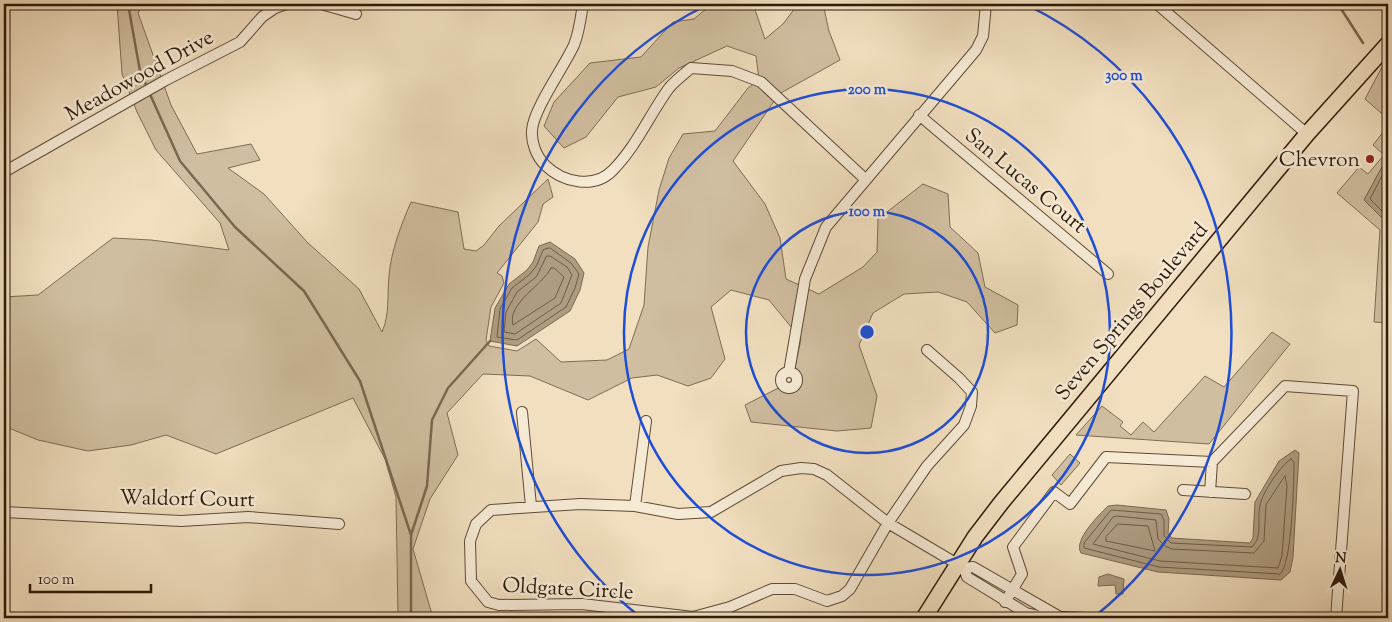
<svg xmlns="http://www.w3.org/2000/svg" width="1392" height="622" font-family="'Sorts Mill Goudy',serif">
<rect width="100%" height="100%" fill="#f1dfbf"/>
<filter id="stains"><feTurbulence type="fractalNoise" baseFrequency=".004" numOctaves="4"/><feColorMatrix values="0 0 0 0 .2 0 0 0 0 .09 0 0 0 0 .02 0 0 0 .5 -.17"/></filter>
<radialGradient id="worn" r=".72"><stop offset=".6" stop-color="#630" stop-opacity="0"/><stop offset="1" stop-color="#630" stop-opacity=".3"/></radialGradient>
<path fill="#d0bea0" stroke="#7e6c55" d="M117,4H143L138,13L171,105L197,154L251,144L260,160L228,168L264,194L307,242L359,289L382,332C390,314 387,295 389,276C391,251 401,225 411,202L458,212L464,249L476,251L484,245L499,226L548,179L553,197L543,204L538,222L497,273L502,276L504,283L491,307L486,340L489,346L517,351L536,339L561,362L607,360L629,349L644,305L648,247L659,190L669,158L683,134L715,131L748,88L759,80L756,56L727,46L679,68L656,87L618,97L586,137L564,148L544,126L554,102L590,63L641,57L673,22L694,19L712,4H753L765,39L783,24L798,4H823L829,31L840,60L779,94L733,161L765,204L780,238L786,279L819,294L863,267L877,252L878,219L923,184L948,194L950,227L978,253L985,287L1018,305L1017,325L995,333L967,302L938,292L904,294L873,313L859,345L877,396L871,428L837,431L751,422L745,405L792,381L801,339L769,300L731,290L711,307L725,359L711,378L688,386L657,375L632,378L588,400L530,376L483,374L447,413L458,455L430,499L413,549L433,618H398L396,497L385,459L353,398L216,454L166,435L131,445L88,451L38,440L4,426V297L38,295L113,238L151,240L229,250L220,223L156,150L137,112L122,74Z
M1388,61V119L1365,99L1382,67Z
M1388,126V156L1364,200L1388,224V323L1374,322L1380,230L1337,193L1359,167L1368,174L1384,155L1373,145Z
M1272,332L1290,344L1209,444L1076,435L1102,406L1123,422L1120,426L1131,435L1143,422L1154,432L1205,376L1224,387Z
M1070,454L1080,463L1061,485L1052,475Z"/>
<path fill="#ae9c81" stroke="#7a6851" d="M1388,156V224L1364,200Z
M550,242L575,259L584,273L580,290L570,311L517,346L490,341L495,308L509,284L527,270L533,262L539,246Z
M1295,450L1299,453L1293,557L1290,572L1281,580L1158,572L1081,553C1073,540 1099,515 1108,506L1117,505L1166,510L1169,519L1168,534L1172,538L1250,543L1253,538L1255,502L1279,461Z
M1108,574L1124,579L1123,594H1116L1115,585L1098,586L1099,577Z"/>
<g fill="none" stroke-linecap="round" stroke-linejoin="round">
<path stroke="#6e5b46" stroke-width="1" d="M1388,164L1370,199L1388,217
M550,248L571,263L579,274L575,288L566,307L517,340L497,337L500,309L512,288L530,274L537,265L543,250Z
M547,256H550L567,267L572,275L561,303L515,334L504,332L506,312L517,292L536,277Z
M551,268H554L564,277L555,298L513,325C507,303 542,286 551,268Z
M1291,459L1294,462C1294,480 1292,565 1280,574L1159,567L1084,548V543L1111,510L1161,514L1164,520V536L1171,543L1252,547C1263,537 1257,518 1260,505C1262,493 1281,465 1291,459Z
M1285,476L1287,486L1282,556L1278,568L1160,561L1093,544L1113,517L1117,516L1156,520L1158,539L1165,546L1172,549L1254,553L1264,541L1266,505Z
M1118,524L1148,526L1155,551L1106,541V537Z"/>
<path stroke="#7a6851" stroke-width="2.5" d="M128,4L140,71L147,87
M1338,4L1363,43
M1386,63L1388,65
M149,92L180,161L235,227L304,291L360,381L411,535V618
M411,535L427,486L432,420L448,388L490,341"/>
<g stroke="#5e4b37" stroke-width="12">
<path id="minor" d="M321,4L356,14
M583,4C581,17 579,33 574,45C564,67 534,108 532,130C531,142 536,156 545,165C562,182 594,190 613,170C636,147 650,114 669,88C675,81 684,74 691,68L732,71L761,82L865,179
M1157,4L1307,134
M919,115L1108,274
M4,172L166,80L240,42L262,17L275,8L286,4
M927,350L959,378L972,392L971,406L964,425L927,466L888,523L850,589L842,596L827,601L795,589H772L730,607L693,617L582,604L499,605L488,602L471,581L470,541L476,524L491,510L580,504L635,506L678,514L711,512L781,471L801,468L814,469L827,475L888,523L964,568L973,567L1060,617
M789,372L805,279L826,227L976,50L983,36L986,4
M781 380a8 8 0 1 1 16 0a8 8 0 1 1-16 0Z
M522,412L531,506
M1183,490L1245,494
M1210,492L1212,462
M635,506L646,421
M4,512L181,521L248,517L339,524
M964,568L967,577L1026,613L1039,616L1087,618
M1005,602L1022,574L1013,547L1054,492L1070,504L1106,457L1212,462L1285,386L1353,391L1336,618"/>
</g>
<g stroke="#2d1a0a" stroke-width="18">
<path id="primary" d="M924,618L975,537L1001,503L1307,134L1388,44"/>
</g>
<use href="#minor" stroke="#f6ead5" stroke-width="10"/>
<use href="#primary" stroke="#f1dfbf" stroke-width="15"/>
</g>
<g fill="none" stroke="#1d4ed8" stroke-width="2.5">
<circle cx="867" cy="332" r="121"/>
<circle cx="867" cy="332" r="243"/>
<path d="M640 617A364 364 0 0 1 707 5M1027 5A364 364 0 0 1 1094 617"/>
</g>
<circle fill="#8f2418" stroke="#f6ead5" stroke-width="2" cx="1370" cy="159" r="5"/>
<g text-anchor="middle" stroke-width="5" stroke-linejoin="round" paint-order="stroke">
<g font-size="21" fill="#2d1a0a" stroke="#f6ead5">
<text transform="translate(139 75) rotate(-29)" y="7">Meadowood Drive</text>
<text transform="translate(1026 180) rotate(40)" y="7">San Lucas Court</text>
<text transform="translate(1131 311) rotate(-50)" y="7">Seven Springs Boulevard</text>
<text transform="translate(187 498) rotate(1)" y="7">Waldorf Court</text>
<text transform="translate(568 588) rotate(3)" y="7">Oldgate Circle</text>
</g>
<g font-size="21" fill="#2d1a0a" stroke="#f6ead5" text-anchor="end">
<text x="1360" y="166">Chevron</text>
</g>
</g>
<circle cx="867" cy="332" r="8" fill="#1d4ed8" stroke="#f6ead5" stroke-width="2.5"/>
<g font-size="15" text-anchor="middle" font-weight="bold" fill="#1d4ed8" stroke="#f6ead5" stroke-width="5" stroke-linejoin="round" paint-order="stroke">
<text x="1124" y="80">300 m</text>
<text x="867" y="94">200 m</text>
<text x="867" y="216">100 m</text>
</g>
<rect width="1392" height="622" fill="none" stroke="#f1dfbf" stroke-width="20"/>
<rect x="5" y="5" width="1382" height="612" fill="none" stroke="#2d1a0a" stroke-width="2.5"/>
<rect x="10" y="10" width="1372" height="602" fill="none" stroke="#2d1a0a"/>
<g transform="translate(1340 570) rotate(4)" stroke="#f6ead5" stroke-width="4" paint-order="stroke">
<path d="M0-4L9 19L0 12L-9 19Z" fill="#2d1a0a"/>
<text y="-8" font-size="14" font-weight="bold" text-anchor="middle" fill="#2d1a0a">N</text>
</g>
<path d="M30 584v8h121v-8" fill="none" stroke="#2d1a0a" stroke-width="2.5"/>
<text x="38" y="584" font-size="15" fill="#2d1a0a" stroke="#f6ead5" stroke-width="4" paint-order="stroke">100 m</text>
<rect width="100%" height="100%" filter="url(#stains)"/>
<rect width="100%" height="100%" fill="url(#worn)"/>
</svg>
